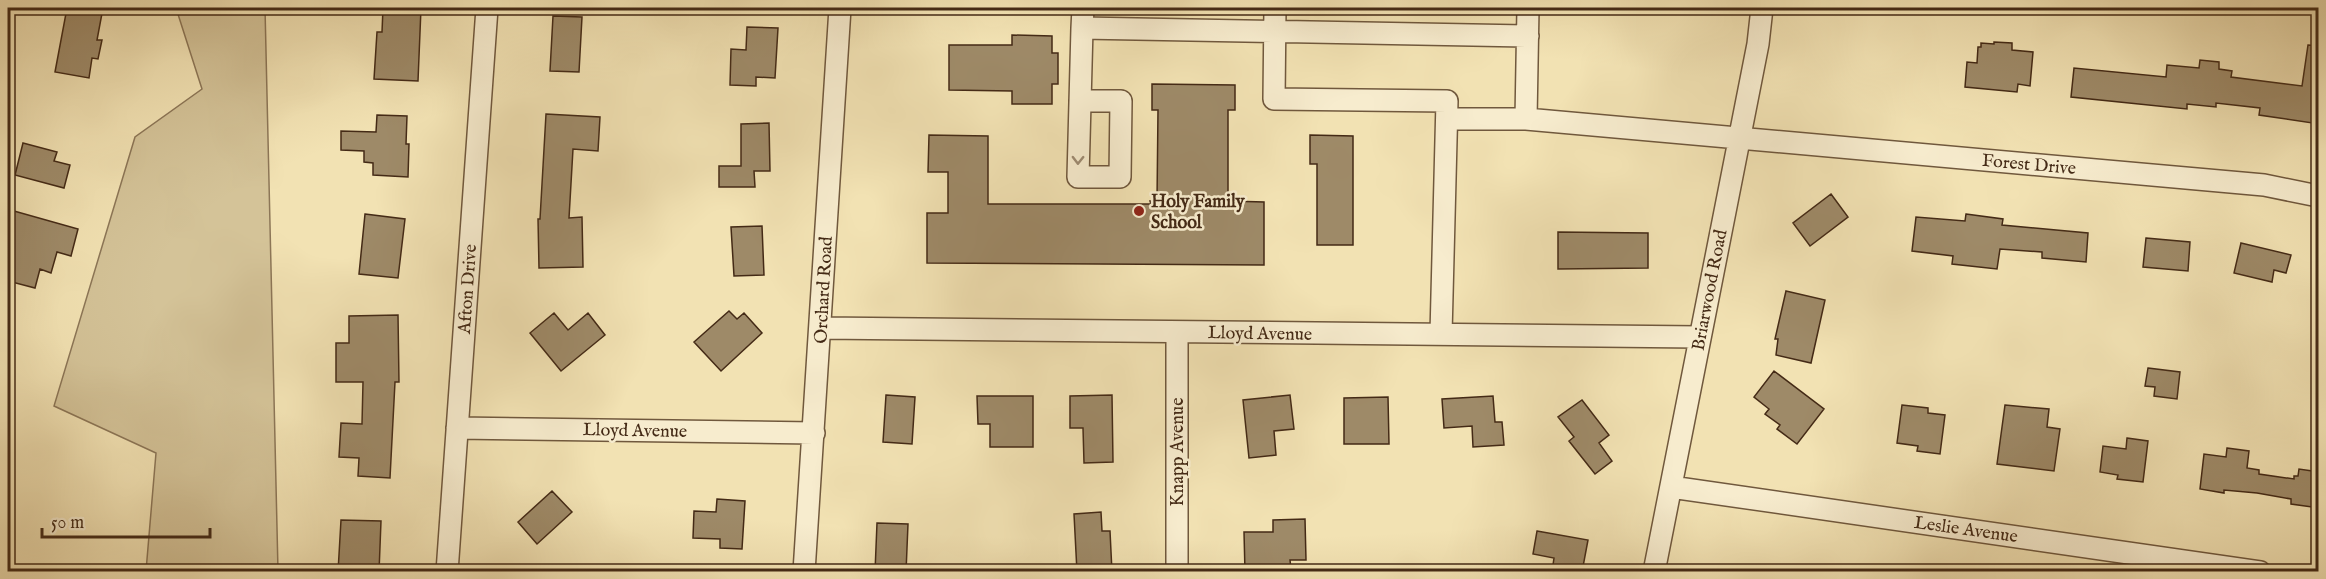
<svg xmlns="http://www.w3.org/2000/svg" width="2326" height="579" font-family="'IM FELL English',serif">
<rect width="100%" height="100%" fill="#f2e2b3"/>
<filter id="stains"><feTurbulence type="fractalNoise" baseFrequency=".00333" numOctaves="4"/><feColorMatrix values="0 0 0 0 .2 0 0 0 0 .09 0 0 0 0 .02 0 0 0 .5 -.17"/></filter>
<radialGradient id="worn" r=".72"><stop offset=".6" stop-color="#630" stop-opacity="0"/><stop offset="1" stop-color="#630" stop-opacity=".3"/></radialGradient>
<path fill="#d4c398" stroke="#8c7657" stroke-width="1.5" d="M176,8H265L278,571H146L156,453L54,406L135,137L202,89Z"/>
<path fill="#9e8a68" stroke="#442a16" stroke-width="1.5" d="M67,8H103L97,40H102L98,59L92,58L89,78L55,72Z
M383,8H421L418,81L374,79L377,32H382Z
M553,16L582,17L579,72L550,71Z
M747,27L778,28L775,78L756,77V86L730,85L731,49L746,50Z
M1012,35L1052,36V53H1058V84H1052V104H1012V91L949,90V45H1012Z
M1994,42L2012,43V50L2033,52L2030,86L2018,84L2017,92L1965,87L1967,62L1977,63L1978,47H1981V43L1994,44Z
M2308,45L2319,46V124L2259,115L2260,108L2216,103V107L2187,104V109L2071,97L2074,68L2166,77L2167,65L2199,68L2200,60L2219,62V69L2232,71L2231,77L2302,86Z
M1152,84L1235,85V110H1228V201L1264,202V265L927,263V213H948V172H928L929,135L988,136V204H1151L1150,201H1157L1158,110H1152Z
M546,114L600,117L598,151L573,149L569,218L582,217L583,267L539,268L538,219H540Z
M377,115L407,116L406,144H409L408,177L373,175V163L364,162V151L341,150V131L376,132Z
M769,123L770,171H754L755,187H719V166H741V124Z
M1310,135L1353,136V245H1317V164H1310Z
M23,143L57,152L54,161L70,165L64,188L15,175Z
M1831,194L1848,217L1810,246L1793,223Z
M14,211L78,229L71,256L57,252L51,273L40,269L35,288L8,281V236Z
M365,214L405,219L398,278L359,274Z
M1966,214L2003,219L2002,225L2088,233L2086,262L2042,258V252L2000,249L1997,269L1952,264L1953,256L1912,251L1916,217L1965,221Z
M762,226L764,275L734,276L731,227Z
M1558,232L1648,233V268L1558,269Z
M2146,238L2190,242L2188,271L2143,267Z
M2241,243L2291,255L2286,273L2274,270L2272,282L2234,273Z
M1786,291L1825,300L1811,363L1776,355L1778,339H1775Z
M729,311L737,319L744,313L762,333L721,371L694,342Z
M554,313L568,330L588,313L605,335L561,371L530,333Z
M398,315L399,382H395L390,478L358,476L359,458L339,457L341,423L362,424L363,382H336V343H349V316Z
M2148,368L2180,372L2177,399L2154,396L2155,387L2145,386Z
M1774,371L1824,409L1797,444L1777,429L1780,425L1765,414L1769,409L1754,397Z
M886,395L915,397L912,444L883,442Z
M1112,395L1113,462L1084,463L1083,428H1070V396Z
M1290,395L1294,429L1274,431L1276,455L1249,458L1243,400Z
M977,396H1033V447H990V424H978Z
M1493,396L1495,422H1502L1504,445L1473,447L1472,426L1444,428L1442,399Z
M1388,397L1389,444H1344V398Z
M1582,400L1609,435L1599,443L1612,461L1595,474L1569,441L1574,437L1558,417Z
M1902,405L1928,408V413L1945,415L1940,454L1917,451L1918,446L1897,443Z
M2005,405L2049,409L2047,427L2060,429L2054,471L1997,464Z
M2127,438L2148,441L2143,482L2117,479L2118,475L2100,472L2103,446L2126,449Z
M2227,448L2249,451L2247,468L2259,470V474L2294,479V476H2298L2299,469L2319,472V508L2291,504V499L2257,493L2224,490V493L2200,489L2204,454L2226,457Z
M552,491L572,512L537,544L518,522Z
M717,499L745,501L742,549L720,548V539L693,538L694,511L716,512Z
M1101,512L1102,531H1110L1112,572H1077L1074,514Z
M1305,519L1306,560H1290L1291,569H1278L1279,572H1245L1244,532H1273V520Z
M341,520L381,521L379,572H338Z
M877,523L908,524L906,572H875Z
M1537,531L1588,540L1582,572H1552L1554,558L1533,554Z"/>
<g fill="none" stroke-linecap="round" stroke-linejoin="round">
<g stroke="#70583d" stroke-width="24">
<path id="minor" d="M1083,8L1082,28L1528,36
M1275,8L1274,99L1447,101L1441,334
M1080,101H1121L1120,177H1078L1082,28
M1447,119H1526L2264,185L2318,196
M1526,119L1528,8
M821,328L1700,337
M457,428L814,433
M1671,487L2260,572
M447,572L487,8
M804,572L840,8
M1177,572V332
M1654,572L1758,44L1762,8"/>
</g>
<use href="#minor" stroke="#f7ecce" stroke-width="21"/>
</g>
<defs><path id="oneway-chevron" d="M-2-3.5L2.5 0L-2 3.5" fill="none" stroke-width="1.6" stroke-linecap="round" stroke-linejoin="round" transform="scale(1.5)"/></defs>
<use stroke="#9e8b72" href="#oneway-chevron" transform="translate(1078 160) rotate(91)"/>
<circle fill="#8f2418" stroke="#f7ecce" stroke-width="2" cx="1139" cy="211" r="6"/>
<g text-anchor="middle" stroke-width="5" stroke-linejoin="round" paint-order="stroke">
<g font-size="18" fill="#442a16" stroke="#f7ecce">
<text transform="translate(2029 164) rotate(5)" y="6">Forest Drive</text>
<text transform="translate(467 289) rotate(-86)" y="6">Afton Drive</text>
<text transform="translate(823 290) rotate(-87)" y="6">Orchard Road</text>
<text transform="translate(1709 290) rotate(-79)" y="6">Briarwood Road</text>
<text transform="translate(1260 333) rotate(1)" y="6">Lloyd Avenue</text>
<text transform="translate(635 430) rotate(1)" y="6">Lloyd Avenue</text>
<text transform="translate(1177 452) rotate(-90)" y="6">Knapp Avenue</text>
<text transform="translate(1966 529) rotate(8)" y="6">Leslie Avenue</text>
</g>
<g font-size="18" font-weight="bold" fill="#442a16" stroke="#f7ecce" text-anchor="start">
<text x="1151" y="207">Holy Family<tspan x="1151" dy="21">School</tspan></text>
</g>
</g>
<rect width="2326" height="579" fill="none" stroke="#f2e2b3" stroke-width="30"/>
<rect x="9" y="9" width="2308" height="561" fill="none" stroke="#442a16" stroke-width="3"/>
<rect x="15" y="15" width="2296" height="549" fill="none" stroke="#442a16" stroke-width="1.5"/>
<path d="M42 528v9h168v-9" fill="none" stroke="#442a16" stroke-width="3"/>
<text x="51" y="528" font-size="18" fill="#442a16" stroke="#f7ecce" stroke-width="4.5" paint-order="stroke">50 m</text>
<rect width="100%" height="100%" filter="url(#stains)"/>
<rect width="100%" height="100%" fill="url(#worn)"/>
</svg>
